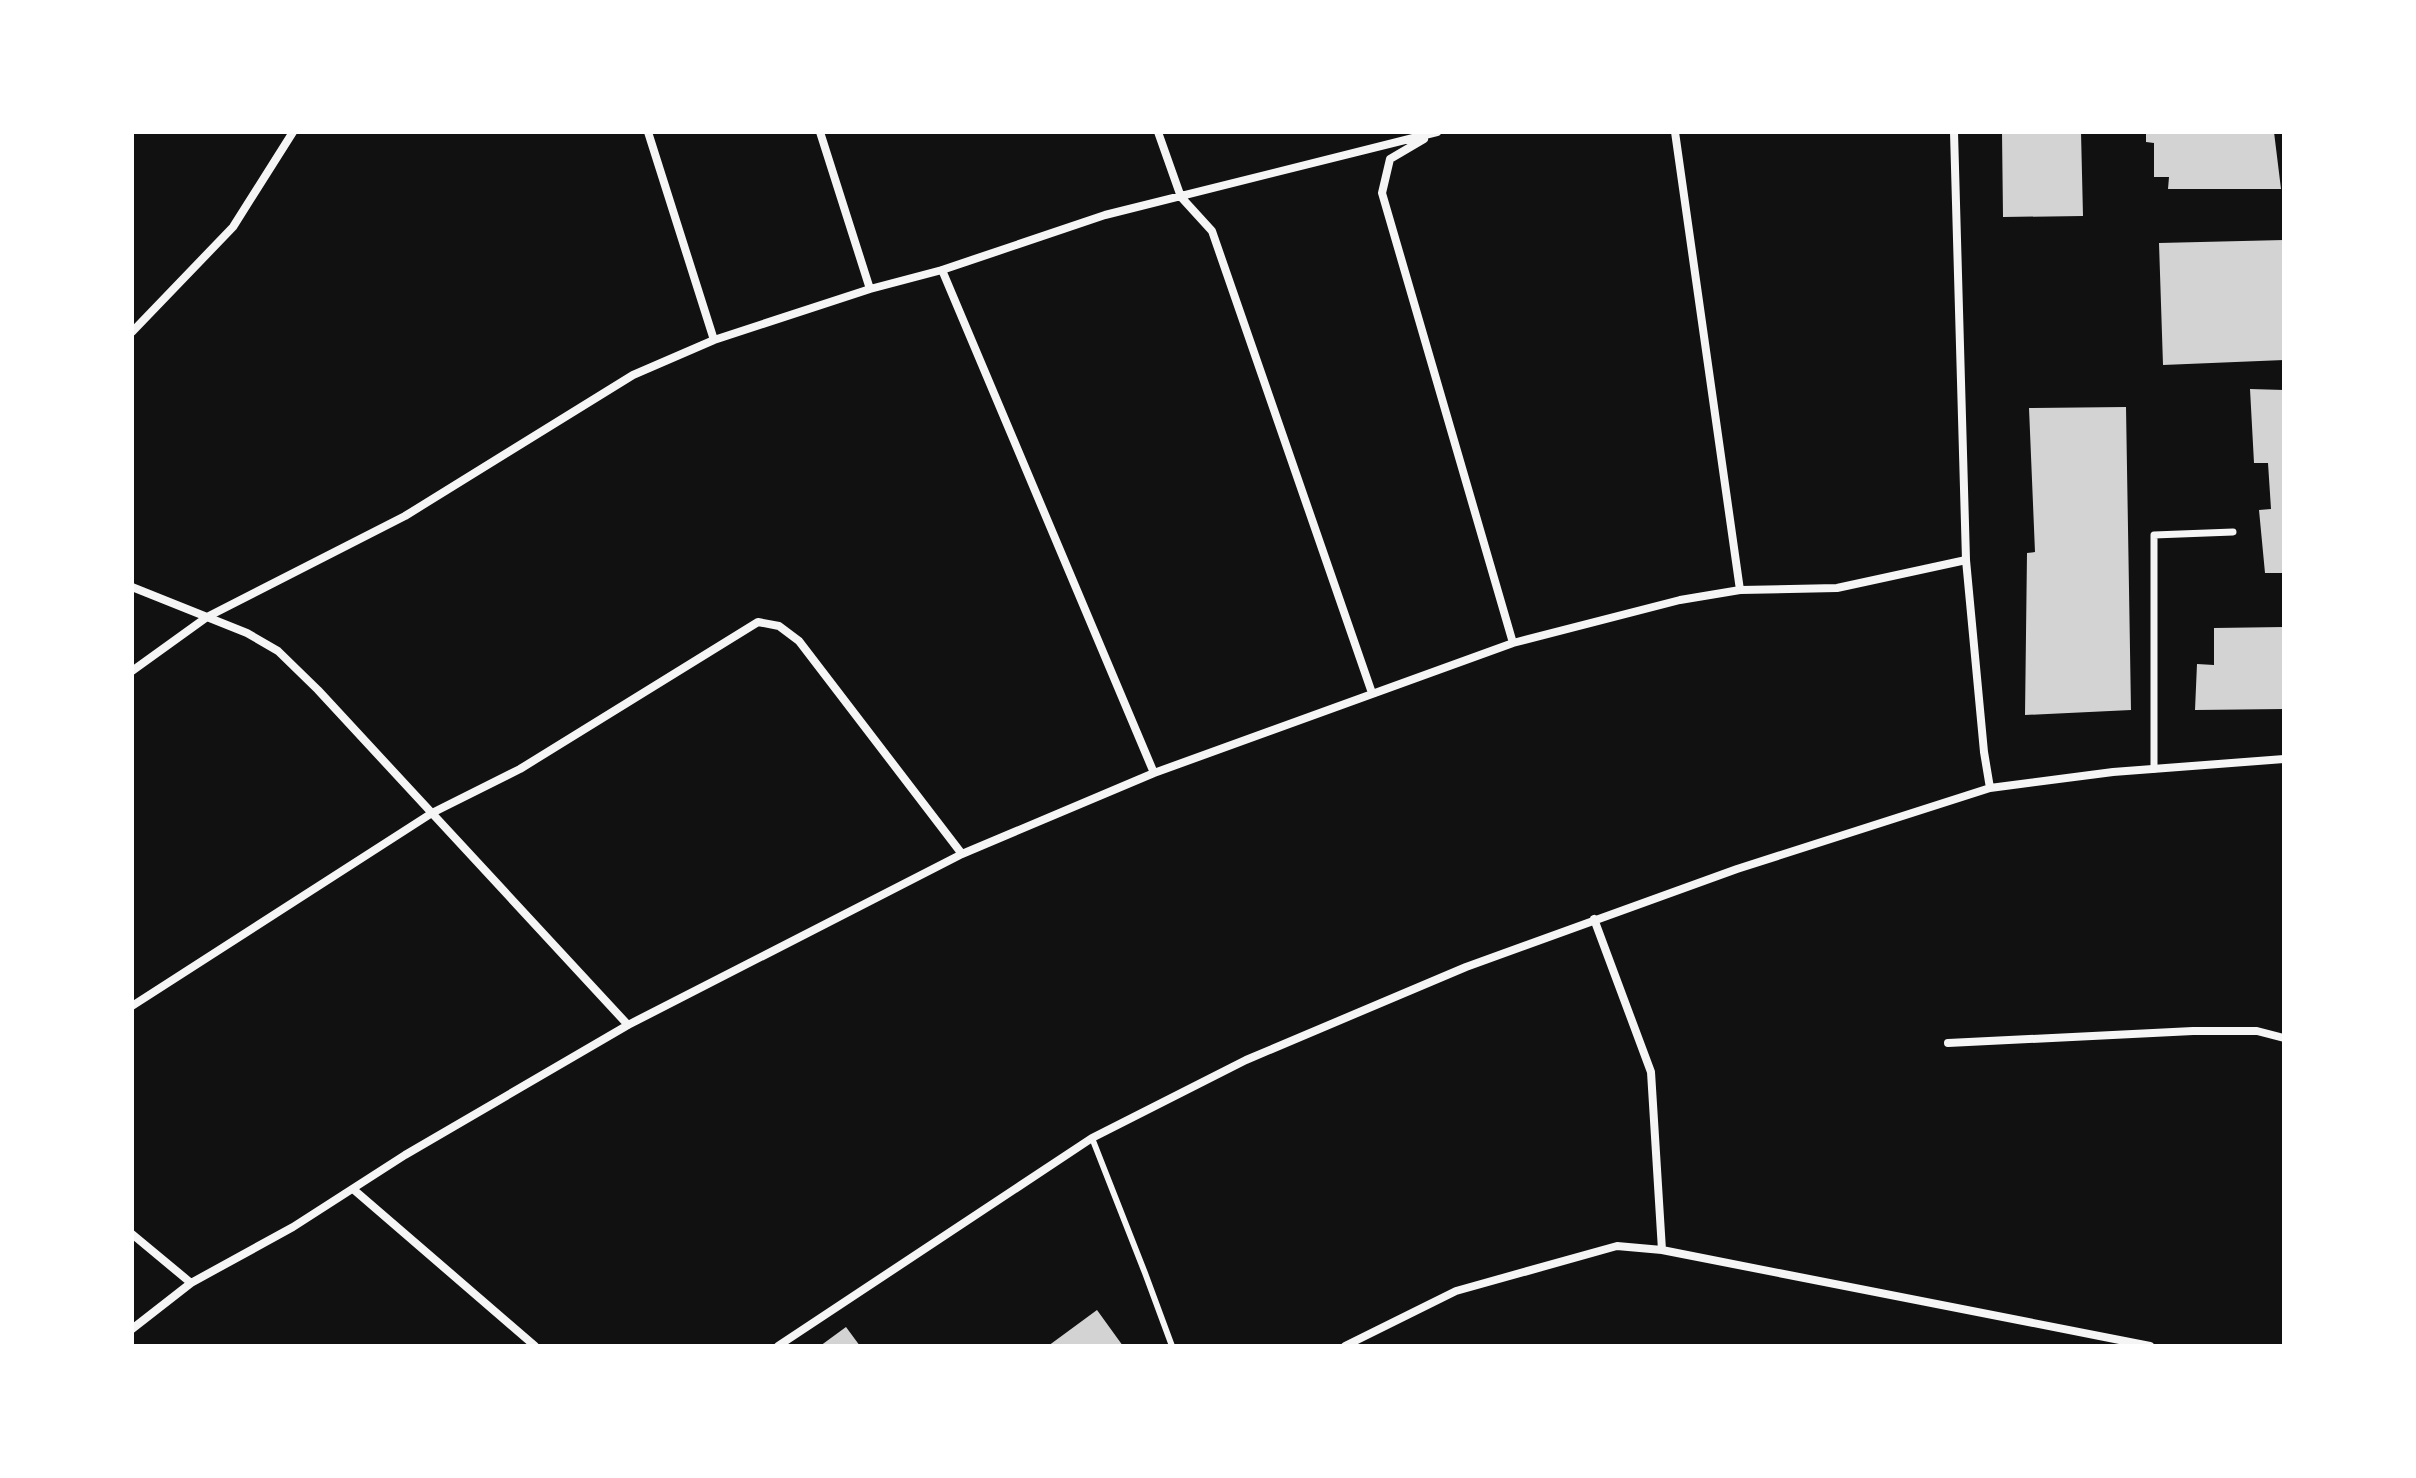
<svg xmlns="http://www.w3.org/2000/svg" width="2416" height="1478" font-family="'Work Sans',sans-serif">
<rect width="100%" height="100%" fill="#111"/>
<path fill="#d3d3d3" d="M2002,132H2081L2083,216L2003,217Z
M2146,132H2274L2281,189H2168L2169,177H2154V143L2146,142Z
M2284,240V360L2163,365L2159,243Z
M2250,389L2284,390V573H2265L2259,510L2271,509L2268,463H2254Z
M2126,407L2131,710L2025,715L2027,553L2035,552L2029,408Z
M2284,627V709L2195,710L2197,664L2214,665V628Z
M1097,1310L1123,1346H1048Z
M846,1327L860,1346H820Z"/>
<g fill="none" stroke-linecap="round" stroke-linejoin="round">
<path stroke="#f5f5f5" stroke-width="6" d="M1092,1138L1145,1273L1172,1346"/>
<path stroke="#f5f5f5" stroke-width="7" d="M2154,769V535L2233,532"/>
<path stroke="#f5f5f5" stroke-width="8" d="M648,132L714,340
M820,132L870,289
M1158,132L1181,197L1212,231L1372,693
M1675,132L1740,590
M1424,139L1390,159L1382,193L1513,643
M942,270L1154,773
M132,332L233,227L293,132
M1966,560L1984,752L1990,788
M132,587L247,633L278,651L318,690L628,1025
M132,671L207,617L405,516L633,375L714,340L870,289L942,270L1105,215L1437,132
M1594,919L1651,1072L1662,1250
M132,1006L432,813L520,769L758,622L779,626L799,641L962,854
M1948,1043L2193,1031H2257L2284,1038
M353,1189L535,1346
M132,1234L191,1283
M132,1329L191,1283L293,1227L405,1155L628,1025L962,854L1154,773L1513,643L1680,600L1740,590L1837,588L1966,560L1954,132
M778,1346L1092,1138L1246,1060L1466,967L1737,869L1990,788L2113,772L2284,759
M1345,1346L1456,1291L1617,1246L1662,1250L2150,1346"/>
</g>
<rect width="2416" height="1478" fill="none" stroke="#ffffff" stroke-width="268"/>
</svg>
